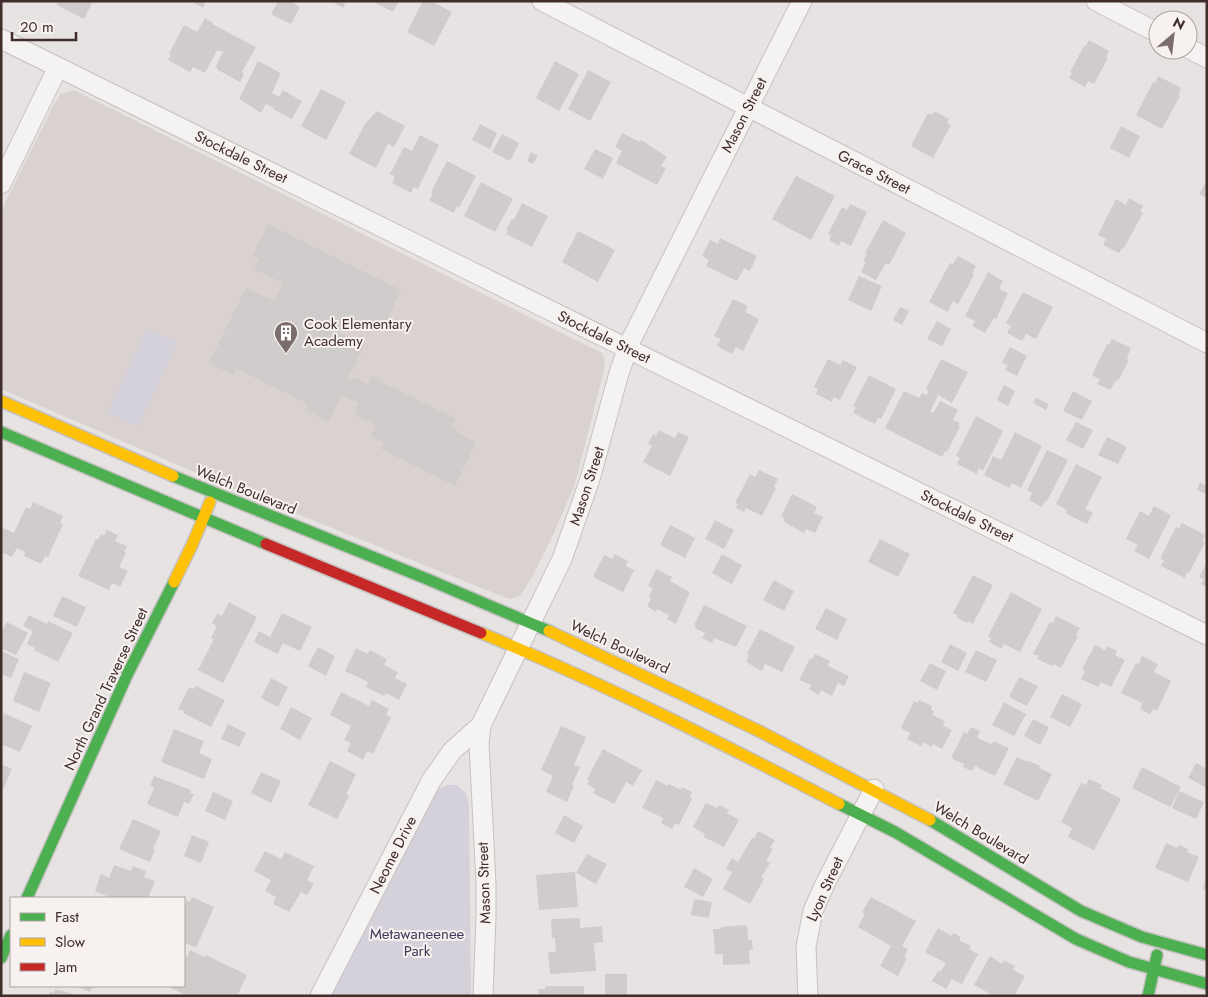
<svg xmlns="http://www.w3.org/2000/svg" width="1208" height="997" font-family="Jost,sans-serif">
<rect width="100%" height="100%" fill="#e7e3e3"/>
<path fill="#dad2d1" d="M74,90L602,353L605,359L604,370L575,484L554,533L532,577L520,596L509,599L215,481L1,389V211L55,102L61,94Z"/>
<path fill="#d5d1da" d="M147,328L178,342L138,427L107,413Z
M447,785H457L466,793L469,804L471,996H329L437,790Z"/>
<path fill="#cfcccb" d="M59,1H93L84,19L57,5Z
M190,1H206L203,8Z
M278,1H290L300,7L291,24L271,14Z
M331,1H346L343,8Z
M372,1H399L393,12Z
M423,1H431L452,12L434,46L407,32Z
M205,18L213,23L212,24L256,47L242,72L244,74L240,82L218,70L216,66L223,52L217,50L205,73L193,67L190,72L168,60L171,55L169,54L184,25L197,32Z
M1089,40L1109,51L1106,57L1108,58L1094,84L1088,81L1085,87L1069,78L1072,73L1070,72L1084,46H1086Z
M258,61L281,73L272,93L279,97L283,90L302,101L292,119L273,109L274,108L266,104L261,113L239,99Z
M555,61L579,74L559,111L536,98Z
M588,70L611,82L590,121L568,109Z
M1158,76L1181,88L1178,95L1180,96L1162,129L1136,115L1153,82L1155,83Z
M321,89L346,102L326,140L301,126Z
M377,111L405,126L394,147L388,144L376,168L349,154L365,124Z
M934,111L949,119L947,123L951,125L933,158L911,146L928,113L932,115Z
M480,124L497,133L490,149L472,140Z
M1121,126L1140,136L1129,158L1110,148Z
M622,133L640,142L641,140L667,157L661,166L666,168L657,185L616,163L622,151L615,147Z
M502,134L519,143L510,161L492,152Z
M420,135L439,145L418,189L414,187L411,193L392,183L395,177L390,174L404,147L412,151Z
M595,149L613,158L603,179L584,169Z
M531,152L538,156L533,164L527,161Z
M447,161L476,176L459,208L457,206L454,213L429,200L433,194L431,192Z
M796,176L835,196L811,240L772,219Z
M1207,180V198L1199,194Z
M481,182L513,199L495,232L464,216Z
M1129,198L1143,206L1140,212L1143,213L1124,248L1123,247L1119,253L1103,245L1106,239L1098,235L1116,199L1126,205Z
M522,203L548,216L532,247L506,234L508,231L506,230L512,219L514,220Z
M850,204L867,212L851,246L841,241L839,246L829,240L831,236L828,234L842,207L847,210Z
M883,220L906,233L889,265L886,263L876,280L861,272L866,262L863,261L867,253H865Z
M268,224L401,290L386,322L380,319L376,329L346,315L338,332L364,346L348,378L352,380L354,377L368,384L371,377L456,419L452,426L458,429L456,432L476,442L455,486L381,449L384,443L371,436L376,425L354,414L359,403L342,395L329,421L305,410L308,404L237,369L233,375L209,363L246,288L274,301L283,283L254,269L259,259L252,256Z
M578,231L615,250L598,282L562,262Z
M720,238L757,256L750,271L744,268L737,281L706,266L709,260L702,256L710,240L718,244Z
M958,256L976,266L972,274L974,275L958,304L953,301L948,312L929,302L950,263L953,264Z
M988,272L1003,281L999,289L1008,293L996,319L994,318L985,333L972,326L975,321L965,316Z
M859,276L882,286L871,311L848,300Z
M1023,292L1053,307L1036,339L1026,334L1022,341L1007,333L1011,326L1006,323Z
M733,299L748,306L745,312L759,319L743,351L736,347L732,354L717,346L721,339L714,336Z
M900,307L909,311L902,325L893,320Z
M937,321L951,329L942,346L927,339Z
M1112,339L1131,348L1128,355L1127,359L1129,360L1118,381L1116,380L1110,390L1097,384L1100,380L1092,375L1107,344L1109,345Z
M1010,347L1027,356L1017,376L1005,370L1008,366L1002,362Z
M828,359L840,365L843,360L857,367L840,400L834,397L832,402L816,394L818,389L814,387Z
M941,359L968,372L952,403L938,395L930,412L933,413L940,401L958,410L953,420L960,423L958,426L960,427L947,452L945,451L942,457L885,428L904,391L919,398L922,393L927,395L929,391L926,389Z
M869,375L896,389L881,419L878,418L875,424L853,413L856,407L853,406Z
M1004,385L1015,391L1008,406L997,400Z
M1073,391L1092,401L1082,420L1063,411Z
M1036,398L1049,404L1046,410L1033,403Z
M976,416L1003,431L983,471L979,468L977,474L957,464L960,458L956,456Z
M1076,422L1093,430L1083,449L1066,440Z
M659,430L675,438L678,432L689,437L670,476L643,462L652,446L648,444L653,434L656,436Z
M1015,432L1042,446L1021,488L1012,483L1009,488L984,475L993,456L1001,460Z
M1107,437L1127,447L1118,464L1098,455Z
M1047,450L1068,460L1047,501L1046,500L1042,507L1029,500L1032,493L1027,490Z
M1076,464L1102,477L1085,509L1093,513L1087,524L1065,513L1067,510L1056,504Z
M759,470L778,479L774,486L776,488L762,516L746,508L744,512L736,508L738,504L735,503L750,474L755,477Z
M1200,483L1207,486L1206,494L1197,490Z
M792,494L817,507L814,513L823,517L815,533L806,529L804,533L784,522L785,519L781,516Z
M33,502L63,516L60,523L63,524L48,557L45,556L41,564L24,556L25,552L17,548L12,557L1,552V527L14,533L26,507L30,509Z
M1154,506L1171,515L1149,559L1134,551L1138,545L1126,539L1140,511L1149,516Z
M715,520L734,530L724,549L705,539Z
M1182,523L1205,535L1202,541L1205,542L1189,573L1187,572L1185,578L1161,566L1164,560L1160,559L1176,527L1179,529Z
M670,525L695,538L685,558L660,545Z
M107,530L118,535L115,541L127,546L124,552L126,553L119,567L128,571L120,587L112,583L109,590L78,576L96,539L98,540L101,534L104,536Z
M880,539L910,554L898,577L868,562Z
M615,554L628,561L626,566L634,570L623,592L593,577L604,555L612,559Z
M722,554L742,565L732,584L712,573Z
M1207,562V587L1201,584L1204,579L1199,577Z
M656,569L672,577L670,581L690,592L676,624L667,619L669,615L657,609L656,612L647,606L651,598L649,597L653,588L648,586Z
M973,575L993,585L973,624L968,621L967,623L957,618L958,616L953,613Z
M774,580L794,591L784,611L763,600Z
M1011,592L1042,609L1020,652L1004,644L1002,649L989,642L991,638L988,636Z
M62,596L86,607L77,627L53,616Z
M229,602L257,617L223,683L198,670L214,639L211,638L217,626L212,623L217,614L222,616Z
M704,605L747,626L736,647L714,638L712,643L702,638L705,633L695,628L696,626L694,625Z
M826,608L847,619L837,640L815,629Z
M282,613L312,627L300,651L283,643L278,654L254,642L259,631L270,637Z
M29,615L47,624L48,621L73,633L58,662L34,650L35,648L27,644L33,631L23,626Z
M1056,616L1080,628L1076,635L1078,636L1061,668L1054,664L1052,666L1037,659L1039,656L1033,654L1050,622L1053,623Z
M7,622L28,633L16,655L1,648V633Z
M760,629L795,647L782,672L765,664L762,671L746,662L749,655L747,654Z
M950,644L967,653L958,671L941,662Z
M1095,645L1105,650L1107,646L1117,651L1115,655L1125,660L1111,687L1101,682L1098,687L1081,679L1085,671L1082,669Z
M318,647L335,656L326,676L308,666Z
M356,648L368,654L370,650L387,659L384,665L398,672L395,678L407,684L399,700L386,693L384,696L366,687L368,682L345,671Z
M976,650L997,660L986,682L965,672Z
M1,651L19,659L11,678L1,674Z
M815,654L830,661L828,666L849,676L844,686L838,683L832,696L821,690L819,695L809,689L811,685L799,680L810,658L812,659Z
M1142,656L1158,664L1154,672L1171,681L1157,711L1153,709L1150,714L1140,709L1142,703L1121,693L1136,663L1139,664Z
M930,663L946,671L937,690L920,681Z
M24,672L51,683L39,712L13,701Z
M1019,677L1038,686L1027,706L1009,697Z
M271,678L288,687L278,707L261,698Z
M196,686L225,700L211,727L183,713L184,711L178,709L189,687L194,689Z
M341,692L369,706L372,700L389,709L386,715L391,717L373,754L367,751L363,760L347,751L351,743L344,740L351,726L330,715Z
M1062,694L1082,704L1070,727L1050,717Z
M919,700L932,706L931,710L934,711L932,715L945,721L943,726L952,730L942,749L933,744L932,747L923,742L921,746L907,739L910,733L901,728L914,701L917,703Z
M1004,702L1026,714L1014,736L992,725Z
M291,707L312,718L300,740L280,729Z
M4,713L32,726L20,752L1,744V715L3,716Z
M1033,719L1049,727L1040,745L1024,736Z
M228,724L246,733L239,747L221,739Z
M561,726L586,737L574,765L580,767L572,785L574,786L567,802L546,792L553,776L541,770Z
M971,727L980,731L977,738L992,744L993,741L1009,748L995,776L975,766L972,771L963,767L964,764L951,758L964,732L967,734Z
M174,729L204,741L199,753L212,759L204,779L161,762Z
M603,749L642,770L633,786L626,782L614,804L593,793L595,789L587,784L589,780L587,779Z
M1017,757L1028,762L1029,761L1040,766L1039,768L1052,774L1038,801L1003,784Z
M330,761L356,774L346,794L349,796L337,819L308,805Z
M1196,763L1207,769V788L1188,778Z
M1,764L12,769L1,794Z
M1142,767L1181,787L1170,807L1132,788Z
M261,772L281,781L271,803L251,793Z
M154,776L191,790L190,793L194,794L189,804L184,802L178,817L147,804L154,788L150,786Z
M1089,779L1102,785L1100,788L1121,799L1094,850L1068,837L1072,828L1061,822L1081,783L1086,785Z
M656,780L668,786L669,784L681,790L682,787L692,792L690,797L692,799L679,825L675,823L672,829L661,823L663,818L642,808Z
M1179,791L1204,802L1196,819L1172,808Z
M213,792L233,801L225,820L205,811Z
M706,803L717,808L719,805L729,810L727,813L739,820L724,847L704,837L705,834L693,827Z
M564,815L583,826L574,843L555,833Z
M133,819L161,831L153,849L155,850L150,862L119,849Z
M758,831L775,840L770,848L773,849L766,861L770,863L761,878L764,879L750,904L723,889L732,872L726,869L732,858L738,862L752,838L754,839Z
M192,835L209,842L201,863L184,856Z
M1166,843L1177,848L1179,845L1188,849L1187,852L1199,857L1188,882L1155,868Z
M265,851L281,859L285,852L314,866L307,880L314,884L307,895L301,892L289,912L273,904L276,897L265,891L271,880L254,871Z
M587,854L607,864L596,884L576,873Z
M114,865L131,871L133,866L146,871L144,877L155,881L148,898H112L95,891L101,874L109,878Z
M694,868L713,879L703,897L684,887Z
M575,872L578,907L539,910L536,875Z
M1206,877H1207V890L1203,889Z
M192,897L214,907L196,948L184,942V907L187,900L190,902Z
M871,897L916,921L902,946L908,949L904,957L907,958L898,976L880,966L891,946L858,927L865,914L862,912Z
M694,899L712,902L709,918L691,915Z
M580,918V928L602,926L603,942L594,943L596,971L550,974L548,952H556L555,938H552L551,919Z
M747,925L748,940H752L753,950H749L750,964L723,965V954H715L713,929H721V927Z
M938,928L952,936L953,933L961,937L959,940L971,946L969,949L978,954L962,984L952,979L946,989L932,981L938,971L940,972L946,963L925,952Z
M190,950L205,957L206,955L247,975L237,996H187L168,986H184V958L185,956L187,957Z
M990,956L1002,964L1004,960L1015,966L1013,970L1025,976L1014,996H994L974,985Z
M605,974H627V996H605Z
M75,986H93L90,992Z
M546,986H584V996H538V989H545Z
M55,989L76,995V996H49L50,992L54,993Z"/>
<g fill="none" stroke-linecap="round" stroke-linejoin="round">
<g stroke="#c5c1c1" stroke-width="21">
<path id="street" d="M542,1L1207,343
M1096,1L1158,33
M1,39L1207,635
M1188,48L1207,58
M1,184L58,67
M320,996L431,781L452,751L481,725
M483,996L486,918V884L479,744L481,725L562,559L590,479L619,373L630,342L802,1
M808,996L806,947L813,911L824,886L874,789"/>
</g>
<g stroke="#c5c1c1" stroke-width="14">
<path id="fast" d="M1,432L266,544
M173,476L427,579L549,631
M839,804L895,832L1076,939L1129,962L1207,984
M930,820L1081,911L1142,937L1207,955
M27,898L128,673L174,582
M1,958L11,935
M1148,996L1157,955"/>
</g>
<g stroke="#c5c1c1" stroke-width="14">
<path id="slow" d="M1,401L173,476
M174,582L192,545L210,502
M549,631L759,731L930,820
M481,633C603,683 721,743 839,804"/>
</g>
<g stroke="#c5c1c1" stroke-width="14">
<path id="jam" d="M266,544L481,633"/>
</g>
<use href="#street" stroke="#f5f2f2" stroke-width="19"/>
<use href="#fast" stroke="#4caf50" stroke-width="11"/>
<use href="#slow" stroke="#ffc107" stroke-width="11"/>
<use href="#jam" stroke="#c62828" stroke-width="11"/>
</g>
<defs>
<g id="building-pin" transform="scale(1.25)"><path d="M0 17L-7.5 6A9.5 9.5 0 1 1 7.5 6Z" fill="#7a6d6b" stroke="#f7f1f0"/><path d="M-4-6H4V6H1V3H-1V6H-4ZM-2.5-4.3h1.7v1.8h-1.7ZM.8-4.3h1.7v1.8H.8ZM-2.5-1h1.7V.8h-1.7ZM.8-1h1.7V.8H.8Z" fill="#fff"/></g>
</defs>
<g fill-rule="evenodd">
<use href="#building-pin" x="286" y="333"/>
</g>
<g text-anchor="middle" stroke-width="4" stroke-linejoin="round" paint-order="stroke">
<g font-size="15" fill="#402e2a" stroke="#f7f1f0">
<text transform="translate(744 115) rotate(-63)" y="5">Mason Street</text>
<text transform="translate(241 157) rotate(26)" y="5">Stockdale Street</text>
<text transform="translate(874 172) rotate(27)" y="5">Grace Street</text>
<text transform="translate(604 337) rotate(26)" y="5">Stockdale Street</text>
<text transform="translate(587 486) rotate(-72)" y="5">Mason Street</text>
<text transform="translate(246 490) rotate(22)" y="5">Welch Boulevard</text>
<text transform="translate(967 516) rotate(26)" y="5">Stockdale Street</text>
<text transform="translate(620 647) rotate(25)" y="5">Welch Boulevard</text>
<text transform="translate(106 689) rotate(-65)" y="5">North Grand Traverse Street</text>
<text transform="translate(981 833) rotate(31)" y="5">Welch Boulevard</text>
<text transform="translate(393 855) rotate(-63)" y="5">Neome Drive</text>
<text transform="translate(484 883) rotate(-92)" y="5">Mason Street</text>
<text transform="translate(825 889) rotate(-66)" y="5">Lyon Street</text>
</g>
<g font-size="15" fill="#402e2a" stroke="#f7f1f0" text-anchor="start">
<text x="304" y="329">Cook Elementary<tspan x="304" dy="17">Academy</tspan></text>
</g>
<g font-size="15" fill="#45375c" stroke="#f7f1f0">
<text x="417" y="939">Metawaneenee<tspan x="417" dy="17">Park</tspan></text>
</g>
</g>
<rect width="1208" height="997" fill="none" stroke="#402e2a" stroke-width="5"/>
<rect x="10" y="897" width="175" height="90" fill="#f7f1f0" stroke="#aea3a1"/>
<rect x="20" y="913" width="25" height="8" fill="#4caf50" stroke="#aea3a1"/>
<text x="55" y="922" font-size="15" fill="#402e2a">Fast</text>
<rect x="20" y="938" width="25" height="8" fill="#ffc107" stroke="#aea3a1"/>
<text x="55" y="947" font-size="15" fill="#402e2a">Slow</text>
<rect x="20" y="963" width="25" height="8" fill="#c62828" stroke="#aea3a1"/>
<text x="55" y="972" font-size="15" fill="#402e2a">Jam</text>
<g transform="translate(1173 35) rotate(28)"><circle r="24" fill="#f7f1f0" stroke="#aea3a1"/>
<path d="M0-4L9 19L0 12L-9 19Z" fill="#7a6d6b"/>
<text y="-8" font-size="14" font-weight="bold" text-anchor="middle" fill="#402e2a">N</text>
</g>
<path d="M12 32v8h64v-8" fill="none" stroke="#402e2a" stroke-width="2.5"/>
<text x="20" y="32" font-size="15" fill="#402e2a" stroke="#f7f1f0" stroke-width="4" paint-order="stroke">20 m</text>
</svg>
